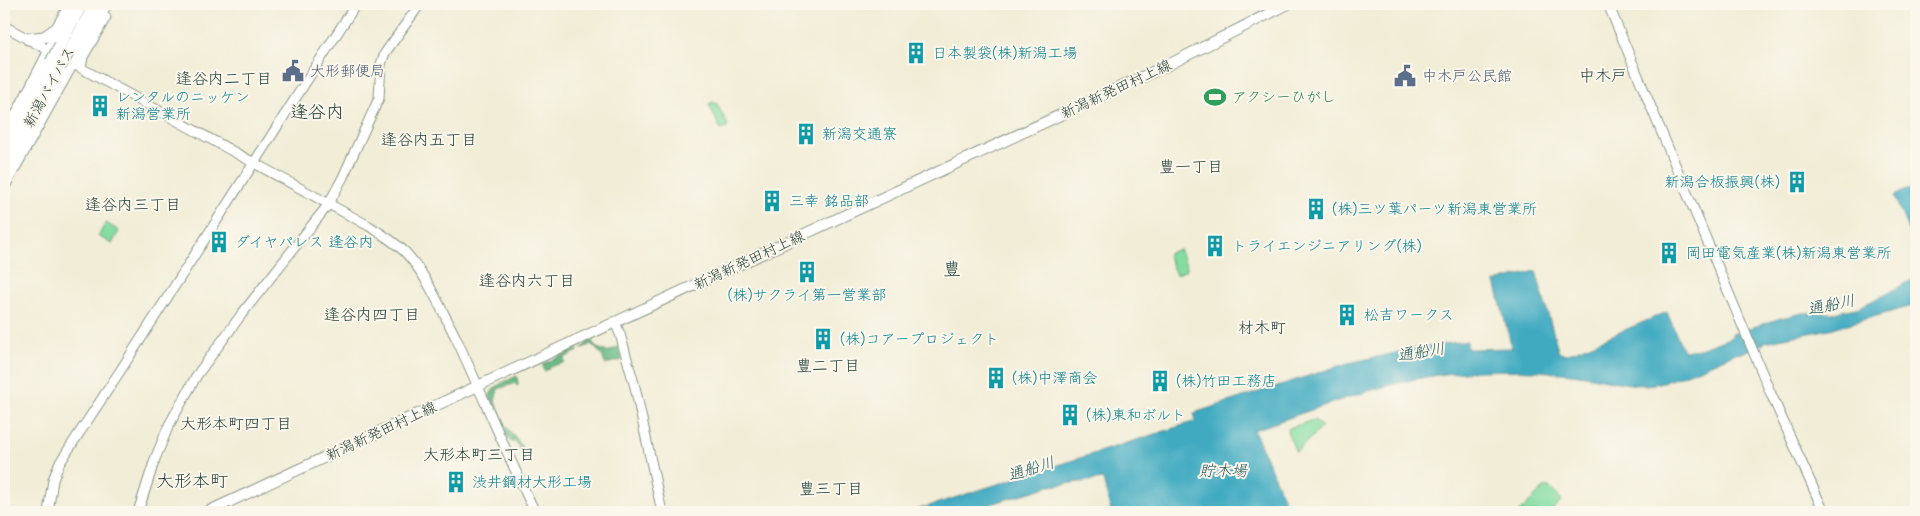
<svg xmlns="http://www.w3.org/2000/svg" width="1920" height="516" font-family="'Comic Neue','Klee One',sans-serif">
<rect width="100%" height="100%" fill="#fbf7ec"/>
<filter id="ink" filterUnits="userSpaceOnUse"><feTurbulence type="fractalNoise" baseFrequency=".02" numOctaves="2"/><feDisplacementMap in="SourceGraphic" scale="10" xChannelSelector="R" yChannelSelector="G"/><feConvolveMatrix kernelMatrix="1 2 1 2 8 2 1 2 1" color-interpolation-filters="sRGB"/></filter>
<filter id="wash" filterUnits="userSpaceOnUse"><feTurbulence type="fractalNoise" baseFrequency=".0096" numOctaves="4" result="noise"/><feDisplacementMap in="SourceGraphic" scale="20" xChannelSelector="R" yChannelSelector="G"/><feGaussianBlur stdDeviation="1.12" result="paint"/><feColorMatrix in="noise" values="0 0 0 0 0 0 0 0 0 0 0 0 0 0 0 0 0 1.4 0 .05"/><feComposite in="paint" operator="in"/></filter>
<g filter="url(#wash)">
<rect width="100%" height="100%" fill="#f2edd7"/>
<path fill="#85dda2" stroke="#528d6b" d="M713,102L717,104L728,125L727,128L721,130L709,104Z
M106,223L119,231L112,244L98,236Z
M1179,249L1187,267L1186,270L1176,275L1167,254Z
M1313,420L1316,421L1322,427L1296,452L1287,431L1289,428Z
M1545,487H1549L1562,500L1550,512H1519Z"/>
<path fill="#6cbc88" stroke="#467c5e" d="M591,339L595,347L607,352L619,347L622,360L605,364L602,355L591,344L581,349Z
M577,349L578,351L564,358L565,362L549,367V369L544,371L543,364Z
M517,376L518,385L517,386L516,383L498,389L495,401L505,425L524,449L528,459L512,438L513,443L509,440L490,396C494,384 505,382 517,376Z"/>
<path fill="#41aac1" stroke="#30747a" d="M1916,185V236L1911,237L1894,196Z
M1536,271L1559,353L1568,354L1667,312L1683,351L1700,349L1732,337V334L1781,318L1802,313H1833L1860,307L1916,278V305L1830,329L1764,342V344L1739,354L1738,352C1715,362 1666,386 1642,385C1621,384 1600,378 1579,375C1543,370 1501,369 1465,372C1394,377 1322,407 1254,430L1283,497L1287,512H1111L1103,479L1050,486L965,512H910L1196,421L1194,413L1348,363L1429,346L1467,341V349L1512,348L1495,282Z"/>
</g>
<g filter="url(#ink)">
<g fill="none" stroke-linecap="round" stroke-linejoin="round">
<g stroke="#889586" stroke-width="11">
<path id="secondary" d="M1608,4L1771,394L1824,512
M4,26L54,53
M68,61L369,226C382,234 395,242 406,253C428,277 441,309 456,338C483,396 507,455 535,512
M81,68L83,57L106,17
M4,137L49,50
M4,188L73,64
M615,322L620,334L635,387L662,512
M48,512L53,480L59,464L122,368L356,4
M138,512L155,459L169,425L197,375L241,315L328,205L343,177L379,98L381,64L385,53L420,4"/>
</g>
<g stroke="#889586" stroke-width="12">
<path id="primary" d="M207,512L1170,64L1288,4"/>
</g>
<g stroke="#889586" stroke-width="13">
<path id="highway" d="M28,39L44,37L57,28L71,4
M60,45L82,4
M49,50L52,46L56,31
M70,50L95,4
M73,64L106,4
M4,148L51,62
M4,170L60,67"/>
</g>
<use href="#secondary" stroke="#fff" stroke-width="9"/>
<use href="#primary" stroke="#fff" stroke-width="10"/>
<use href="#highway" stroke="#fff" stroke-width="11"/>
<g stroke="#889586" stroke-width="13" stroke-linecap="butt">
<path id="highway-bridge" d="M51,62L60,45
M60,67L70,50"/>
</g>
<use href="#highway-bridge" stroke="#fff" stroke-width="11"/>
</g>
</g>
<defs>
<g id="building-bare" transform="scale(1.725)"><path d="M-4-6H4V6H1V3H-1V6H-4ZM-2.5-4.3h1.7v1.8h-1.7ZM.8-4.3h1.7v1.8H.8ZM-2.5-1h1.7V.8h-1.7ZM.8-1h1.7V.8H.8Z" fill="#0f9aa8" stroke="#fbf7ec" stroke-width="2.5" paint-order="stroke"/></g>
<g id="civic-bare" transform="scale(1.725)"><path d="M-.6-6.5H3V-4.5H.6V-3L4-1V1h2V6H-6V1h2V-1L-.6-3ZM-1.2 2.5V6h2.4V2.5Z" fill="#5c6f8a" stroke="#fbf7ec" stroke-width="2.5" paint-order="stroke"/></g>
<g id="stadium-bare" transform="scale(1.725)"><path d="M0-5a6.5 5 0 1 0 0 10a6.5 5 0 1 0 0-10ZM-3.5-1.8h7v3.6h-7Z" fill="#2e9e5b" stroke="#fbf7ec" stroke-width="2.5" paint-order="stroke"/></g>
</defs>
<g fill-rule="evenodd">
<use href="#building-bare" x="916" y="53"/>
<use href="#civic-bare" x="293" y="71"/>
<use href="#civic-bare" x="1405" y="76"/>
<use href="#stadium-bare" x="1215" y="97"/>
<use href="#building-bare" x="100" y="106"/>
<use href="#building-bare" x="806" y="134"/>
<use href="#building-bare" x="1797" y="182"/>
<use href="#building-bare" x="772" y="201"/>
<use href="#building-bare" x="1316" y="209"/>
<use href="#building-bare" x="219" y="242"/>
<use href="#building-bare" x="1215" y="246"/>
<use href="#building-bare" x="1669" y="253"/>
<use href="#building-bare" x="807" y="272"/>
<use href="#building-bare" x="1347" y="315"/>
<use href="#building-bare" x="823" y="339"/>
<use href="#building-bare" x="996" y="378"/>
<use href="#building-bare" x="1160" y="381"/>
<use href="#building-bare" x="1070" y="415"/>
<use href="#building-bare" x="456" y="482"/>
</g>
<g text-anchor="middle" stroke-width="4" stroke-linejoin="round" paint-order="stroke">
<g font-size="15" fill="#0d838f" stroke="#fbf7ec" text-anchor="start">
<text x="932" y="58">日本製袋(株)新潟工場</text>
<text x="116" y="102">レンタルのニッケン<tspan x="116" dy="17">新潟営業所</tspan></text>
<text x="822" y="139">新潟交通寮</text>
<text x="1780" y="187" text-anchor="end">新潟合板振興(株)</text>
<text x="789" y="206">三幸 銘品部</text>
<text x="1332" y="214">(株)三ツ葉パーツ新潟東営業所</text>
<text x="235" y="247">ダイヤパレス 逢谷内</text>
<text x="1232" y="251">トライエンジニアリング(株)</text>
<text x="1686" y="258">岡田電気産業(株)新潟東営業所</text>
<text x="807" y="300" text-anchor="middle">(株)サクライ第一営業部</text>
<text x="1364" y="320">松吉ワークス</text>
<text x="840" y="344">(株)コアープロジェクト</text>
<text x="1012" y="383">(株)中澤商会</text>
<text x="1176" y="386">(株)竹田工務店</text>
<text x="1086" y="420">(株)東和ボルト</text>
<text x="472" y="487">渋井鋼材大形工場</text>
</g>
<g font-size="15" fill="#4e5e75" stroke="#fbf7ec" text-anchor="start">
<text x="310" y="76">大形郵便局</text>
<text x="1422" y="81">中木戸公民館</text>
</g>
<g font-size="15" fill="#1f3d34" stroke="#fbf7ec">
<text transform="translate(49 87) rotate(-61)" y="5">新潟バイパス</text>
<text transform="translate(1116 89) rotate(-25)" y="5">新潟新発田村上線</text>
<text transform="translate(749 260) rotate(-25)" y="5">新潟新発田村上線</text>
<text transform="translate(381 431) rotate(-25)" y="5">新潟新発田村上線</text>
</g>
<g font-size="15" fill="#27864d" stroke="#fbf7ec" text-anchor="start">
<text x="1232" y="102">アクシーひがし</text>
</g>
<g font-size="16" fill="#1f3d34" stroke="#fbf7ec">
<text x="1603" y="81">中木戸</text>
<text x="224" y="84">逢谷内二丁目</text>
<text x="429" y="145">逢谷内五丁目</text>
<text x="1191" y="172">豊一丁目</text>
<text x="133" y="210">逢谷内三丁目</text>
<text x="527" y="286">逢谷内六丁目</text>
<text x="372" y="320">逢谷内四丁目</text>
<text x="1262" y="333">材木町</text>
<text x="828" y="371">豊二丁目</text>
<text x="236" y="429">大形本町四丁目</text>
<text x="479" y="460">大形本町三丁目</text>
<text x="831" y="494">豊三丁目</text>
</g>
<g font-size="16" font-style="italic" fill="#295e5e" stroke="#fbf7ec">
<text transform="translate(1831 304) rotate(-11)" y="6">通船川</text>
<text transform="translate(1421 351) rotate(-9)" y="6">通船川</text>
<text transform="translate(1031 468) rotate(-17)" y="6">通船川</text>
<text x="1223" y="476">貯木場</text>
</g>
<g font-size="18" fill="#1f3d34" stroke="#fbf7ec">
<text x="317" y="118">逢谷内</text>
<text x="952" y="275">豊</text>
<text x="192" y="487">大形本町</text>
</g>
</g>
<rect width="1920" height="516" fill="none" stroke="#fbf7ec" stroke-width="20"/>
</svg>
